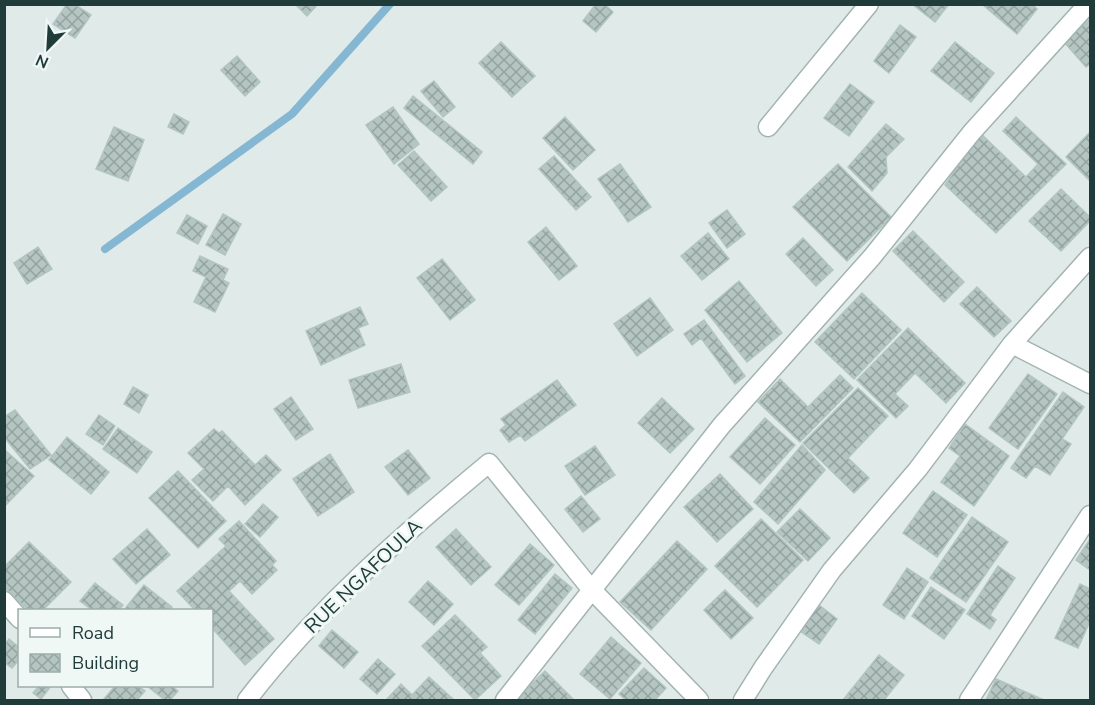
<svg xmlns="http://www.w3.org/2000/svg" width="1095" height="705" font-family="'Nunito Sans',sans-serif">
<defs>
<pattern id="building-cross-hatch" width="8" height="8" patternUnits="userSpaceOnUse" patternTransform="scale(1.5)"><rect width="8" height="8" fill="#b5c6c2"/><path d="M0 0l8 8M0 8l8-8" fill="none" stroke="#93a29f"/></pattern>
</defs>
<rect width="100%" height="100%" fill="#e0ebe9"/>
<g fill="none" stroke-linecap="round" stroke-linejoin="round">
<path stroke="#86b7d2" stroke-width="8" d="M105,249L292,114L390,4"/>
</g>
<path fill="url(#building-cross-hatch)" stroke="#b2c5c1" stroke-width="1.5" d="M67,4H74L91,15L75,38L53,24Z
M295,4H318L307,16Z
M596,4H604L613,12L596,32L583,21Z
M912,4H949L935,22Z
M1032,4L1037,9L1017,34L983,5Z
M1090,19V64L1086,67L1064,42Z
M900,25L916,37L889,73L874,61Z
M501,42L535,76L512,97L479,63Z
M955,42L994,73L971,102L931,71Z
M237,56L260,82L245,96L221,70Z
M434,81L455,107L443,117L421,91Z
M850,84L874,102L849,136L824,118Z
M413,96L482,152L473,164L404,108Z
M393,107L419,144L394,164L366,125Z
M174,114L189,122L183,134L168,127Z
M565,117L595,150L573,170L543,138Z
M1016,117L1066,164L996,233L945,185L980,133L1026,177L1038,164L1003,131Z
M886,124L904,139L886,157L887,173L872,191L848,167Z
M114,127L144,140L128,181L96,169Z
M1090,132V181L1066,157Z
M414,151L447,187L431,201L398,165Z
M554,156L591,197L576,210L539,169Z
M620,164L651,207L628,222L598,179Z
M838,164L891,217L847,261L793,207Z
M1061,189L1090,217V221L1061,251L1029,221Z
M727,210L745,234L727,248L709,223Z
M223,214L241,224L225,255L206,245Z
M187,215L207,226L198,244L177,233Z
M546,227L577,266L559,280L528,242Z
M913,231L964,282L944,302L893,251Z
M708,233L729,259L702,280L681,256Z
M803,238L833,270L816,286L786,254Z
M38,247L52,269L27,284L14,263Z
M200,256L228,269L223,280L229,283L215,312L194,302L206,277L193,271Z
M442,259L475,300L450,320L417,278Z
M739,281L782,333L747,362L705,310Z
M977,287L1011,321L994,337L960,304Z
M862,293L901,330L854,379L815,342Z
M650,298L673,330L637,356L614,324Z
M360,307L368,324L358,328L365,345L321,365L306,331Z
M704,320L745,376L735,384L701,338L692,345L684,334Z
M908,328L965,383L946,403L915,373L895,394L908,406L896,418L857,380Z
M401,364L410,392L358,408L349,380Z
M1028,374L1057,394L1018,449L989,428Z
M840,375L853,388L800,442L758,402L780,379L808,407Z
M557,380L576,405L525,441L520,435L509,442L500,430L506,425L501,419Z
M133,387L148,395L139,413L124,404Z
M858,388L888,416L848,458L869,478L854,493L803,443Z
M1063,392L1084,407L1062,439L1071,444L1050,475L1035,466L1026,478L1011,468Z
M291,397L313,429L296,440L274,409Z
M662,398L694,429L670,453L638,423Z
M15,410L51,455L30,469L4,437V417Z
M99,415L115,426L103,445L86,434Z
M765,418L795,445L760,484L730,457Z
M965,424L1009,456L974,506L941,482L960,456L949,448Z
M118,428L152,452L137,473L103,449Z
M214,429L219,433L222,431L255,465L266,455L281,470L245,505L228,486L213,501L192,480L204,469L188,453Z
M67,437L109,472L91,494L49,460Z
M802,445L825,470L778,524L754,502Z
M595,446L615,475L585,495L565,466Z
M408,450L430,478L408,495L385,467Z
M6,451L34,476L4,507V453Z
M330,454L354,492L318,516L293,479Z
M178,471L226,521L198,548L149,498Z
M720,474L753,509L717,542L684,507Z
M933,491L967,515L937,557L903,533Z
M581,496L600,519L583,532L565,509Z
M263,504L278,517L260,537L245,524Z
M800,509L830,538L808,561L777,532Z
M972,517L1008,542L966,602L930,578Z
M761,519L803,560L757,607L715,566Z
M239,521L276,561L272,565L277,570L252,594L240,581L229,591L274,639L245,665L212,628V610H195L177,591L226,546L219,539Z
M147,529L170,555L136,584L113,559Z
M456,529L491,567L471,585L436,547Z
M1090,539V570L1076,560Z
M677,541L707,569L651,630L620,602Z
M29,542L71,582L43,610H28L4,587V567Z
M530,544L554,565L519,605L495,585Z
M998,566L1015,578L990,615L996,620L990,629L967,614Z
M907,568L928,582L904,619L883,605Z
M555,574L572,588L535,634L518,620Z
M428,581L453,604L434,625L409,602Z
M95,583L123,605L119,610H92L80,601Z
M1080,584L1090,589V621L1078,648L1055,638Z
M144,585L172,607L169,610H124Z
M931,587L965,610L944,639L912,616Z
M725,590L753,618L731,639L704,610Z
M819,605L837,619L819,644L800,631Z
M455,615L487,647L480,653L501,676L475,700L422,646Z
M332,630L358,652L344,668L319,646Z
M611,637L641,663L610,699L580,674Z
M9,639L20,648V659L12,668L4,662V645Z
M879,655L904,675L884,700H843Z
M378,659L395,674L377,694L360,679Z
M644,668L666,688L655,700H626L619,694Z
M545,671L574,700H520L517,698Z
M429,677L454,700H386L401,684L412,695Z
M996,679L1044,700H986Z
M39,686H51L41,699L33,693Z
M115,686H138L145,691L137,700H107L104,699Z
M147,686H172L178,691L170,700H165Z"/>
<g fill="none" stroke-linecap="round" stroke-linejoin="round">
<g stroke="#a3b3b1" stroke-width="21">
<path id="minor" d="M768,127L869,4
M1012,344L1090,384
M4,601L20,619
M71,686L82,700
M247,700C318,608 400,537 489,463L591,589L699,700
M505,700L722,425L872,257L972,132L1088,4
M743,700L763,668L832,570L918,469L1012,344L1090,257
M969,700L1090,515"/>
</g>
<use href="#minor" stroke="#fff" stroke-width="18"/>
</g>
<g text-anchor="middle" stroke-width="6" stroke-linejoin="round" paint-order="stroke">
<g font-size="20" fill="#203c3a" stroke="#f0f8f6">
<text transform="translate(363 576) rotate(-44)" y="7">RUE NGAFOULA</text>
</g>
</g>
<rect width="1095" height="705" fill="none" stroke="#203c3a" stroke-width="12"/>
<rect x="18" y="609" width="195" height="78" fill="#f0f8f6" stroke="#9dadab" stroke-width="1.5"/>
<rect x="30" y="628" width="30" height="9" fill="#ffffff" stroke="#9dadab" stroke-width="1.5"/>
<text x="72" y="639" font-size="18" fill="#203c3a">Road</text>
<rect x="30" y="654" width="30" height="18" fill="url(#building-cross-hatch)" stroke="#9dadab" stroke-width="1.5"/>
<text x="72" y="669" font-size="18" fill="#203c3a">Building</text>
<g transform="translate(48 48) rotate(204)" stroke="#f0f8f6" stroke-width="4.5" paint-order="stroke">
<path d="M0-4.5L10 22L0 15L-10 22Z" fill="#203c3a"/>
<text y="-9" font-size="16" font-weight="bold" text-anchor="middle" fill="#203c3a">N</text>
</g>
</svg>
